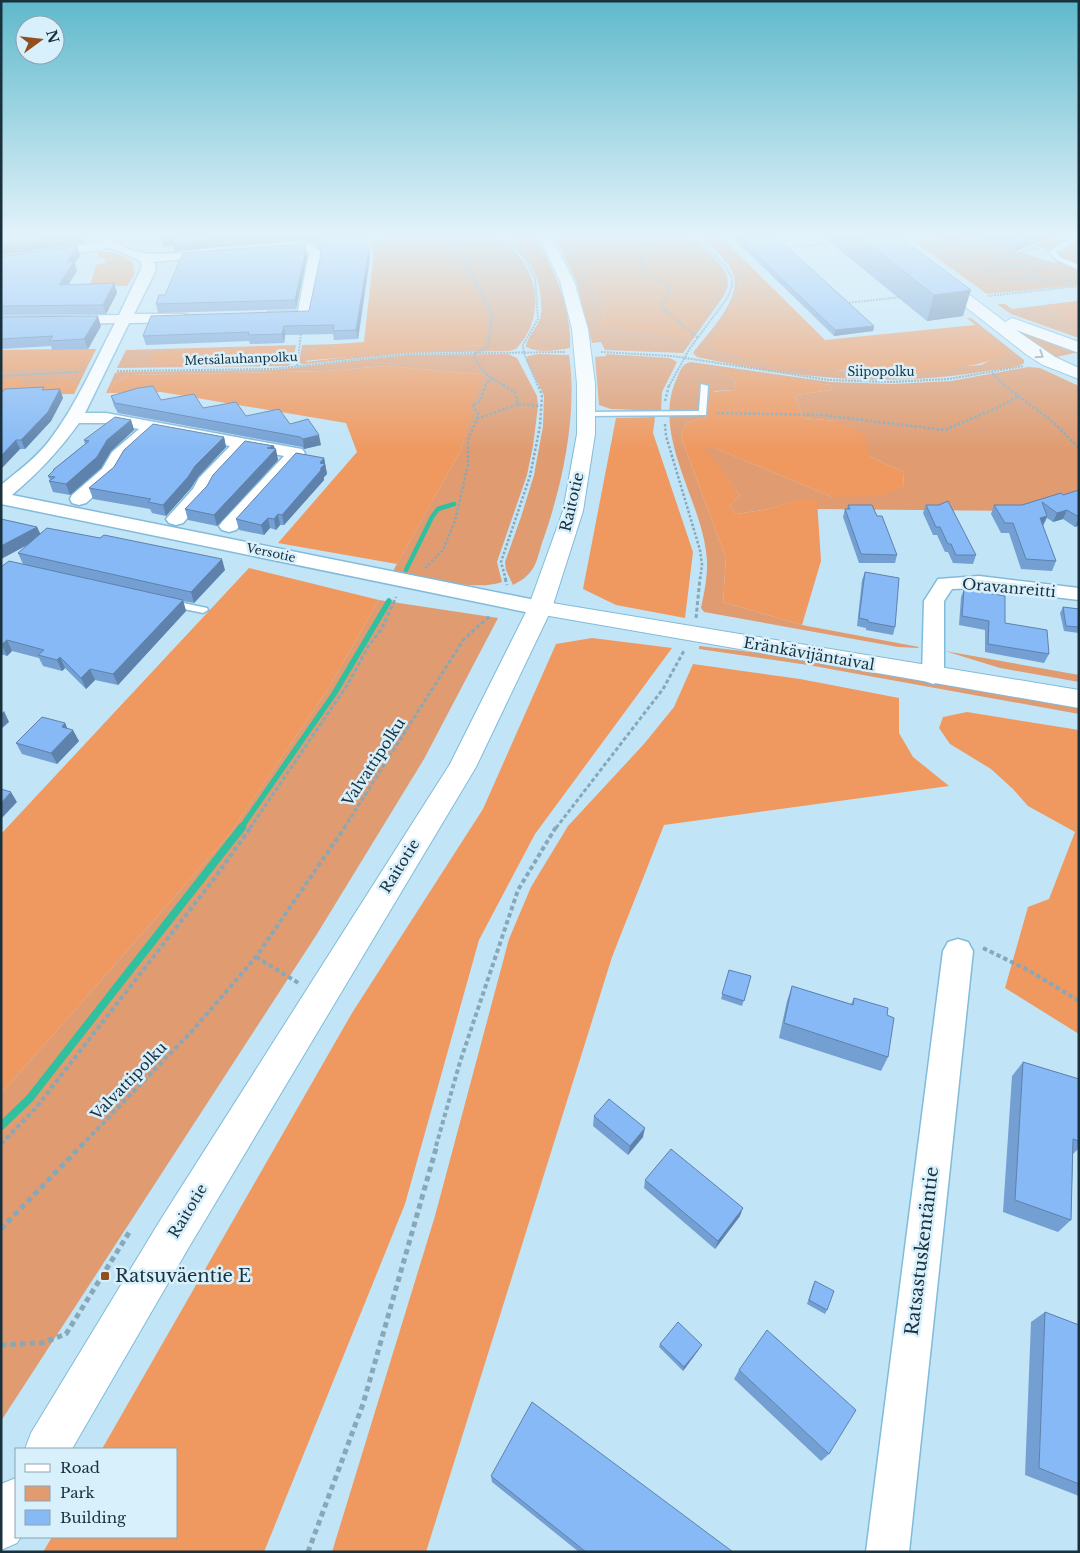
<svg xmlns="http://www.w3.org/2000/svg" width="1080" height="1553" font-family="'Libre Baskerville',serif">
<rect width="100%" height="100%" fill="#c1e4f7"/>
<path fill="#e09b70" d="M449,235H498C506,243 516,251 522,260C541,288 540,324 516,349L509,351L406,353L304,364L299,363L302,345L337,344L333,348L313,349L306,362L372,354L484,345L464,270Z
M504,235H534C554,268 572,309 570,348C556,350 540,354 526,347C527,337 536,329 540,319C542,314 541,306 541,300C539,269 525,256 504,235Z
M554,235H568L606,305L601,325L717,266L689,235H692L721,265L727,276L728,286L723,297L683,353L605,350L601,342L592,343L576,281Z
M699,235H705L740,276L739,295L709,346L764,362L853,372L921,370L981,365L1007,352L967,318H971L1024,360V363C1016,369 998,369 987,371C891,388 792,378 697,357L693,353C707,333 747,296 731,269C723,256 709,245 699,235Z
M941,235H963L1055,263L1059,260L1079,269V285L987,294L912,240L932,238Z
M1031,236L1065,238L1067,240L1052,250H1047L1021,240Z
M1079,240V266L1060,257L1058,254Z
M1079,301V338L1011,314L997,304H1005L1012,309Z
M1021,330L1079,352L1052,358L1014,332Z
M296,345L293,362L288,366L117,368L126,350Z
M96,349L74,394L1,395V350Z
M508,354L517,358L537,396L538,406L533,446L527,475L497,562L502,582C475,592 422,577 393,571L461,450L480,374L385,366L328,371L128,375L113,384L109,393H106L115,373L119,372L273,370L406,355Z
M538,354L569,355C578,415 562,487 542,543C539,552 537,564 531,571C526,578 520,581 513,585L506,570L505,562L521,517L534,475L543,426L544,395L526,360L528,356Z
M606,354L670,358L677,362L662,392L661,411L611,409L599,405L595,357L606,356Z
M691,362L830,382L892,384L951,381L1028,367L1040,368L1079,386V493L1024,511L817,509V500H797L768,509L736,514L730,506L740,495L703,448H715L832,497L904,487L903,472L869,456L836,421L803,418L796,398L797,395L830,390L831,385L721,372L735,379L734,390L714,391L707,417L686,423L681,437L726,558L723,602L802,625L919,647L918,648L898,647L704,612L701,608C705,589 709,571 706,551C699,496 651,432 677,378C680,371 682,363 691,362Z
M379,600L498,618L424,759L317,934L1,1421V1094L229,835L327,691Z
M699,646L778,655L1079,707V714L808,665L699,649Z
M945,651L1079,675V682L1000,668Z"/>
<path fill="#ef985f" d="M379,235H449L464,270L487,313L484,345L303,361C311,346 316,348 333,348L337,344L364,342L374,252L370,243L387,237Z
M507,235H529L550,278H540L529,257Z
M568,235H689L717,266L719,286L688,338L604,326L601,325L606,305Z
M705,235H719L825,340L975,325L1008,352C970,381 811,372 763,362C745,358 727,351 708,346L739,295L740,276Z
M98,252H113L132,261L135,274L127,286H90L96,265L106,263L105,258L98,257Z
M1079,301V324L1065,319L1045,305Z
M291,347L287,362L260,365L155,364L148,362L156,351Z
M96,349L90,361L76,367L1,369V350Z
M385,366L481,374L461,450L397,564L278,543L357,452L346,423L161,392L109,393L113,384L128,375L328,371Z
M721,370L831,385L830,390L797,395L796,398L803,418L836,421L865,434L869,456L903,472L904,487L880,496L832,497L715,448H704L740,495L730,506L736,514L768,509L796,500H817L821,561L802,625L723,602L726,558L681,437L686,423L707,417L710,392L734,390L735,379L720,372Z
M21,377L19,384C25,384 34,386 40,384C53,382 60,378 73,381L77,387L74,394H1V378Z
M655,417L653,433L693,552L685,618L616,605L583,589L616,418Z
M249,568L379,600L327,691L229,835L1,1094V834Z
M592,638L672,648L535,834L479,940L405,1204L264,1552H43L52,1537H176V1449H102L352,1013L483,809L556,644Z
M693,664L800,679L899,698V733L913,757L949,786L664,825L612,957L426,1552H332L435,1216L509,939L531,887L568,826L644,744L674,707Z
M967,712L1079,730V1034L1005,988L1028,907L1049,899L1075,832L1028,806L1013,789L991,769L950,744L939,728L943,717Z"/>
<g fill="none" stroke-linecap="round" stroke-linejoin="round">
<path stroke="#31c09f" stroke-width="4.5" d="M406,570L432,517L438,509L454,504"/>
<path stroke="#31c09f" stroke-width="5.5" d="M241,828L334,694L389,601"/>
<path stroke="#31c09f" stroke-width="8" d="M1,1126L30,1098L242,827"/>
<g stroke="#81bbda" stroke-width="3">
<path id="service" d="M1075,235H1079V238L1056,252L1061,258L1079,265V270L1057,260L1049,252Z
M701,384L708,386L706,415L586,416L582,414L586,412L699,411Z
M169,600L207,608L208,610L203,613L165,605L164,603L165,601Z"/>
</g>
<g stroke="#81bbda" stroke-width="3">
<path id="minor" d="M101,235H113C129,265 187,251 214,248L220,252L214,256L154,262L156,267L154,274L134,314H183L188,315L190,318L188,321L183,322L129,323L85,413H106L296,448L302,449L305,453L236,530L229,532L222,530L219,526L222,522L284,456L247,449L214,484L208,495L183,523L176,525L169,523L166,519L193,489L199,478L230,446L155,432L126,459L116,476L86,503L79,505L72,503L70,499L72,495L102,469L112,452L139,429L106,423H79C59,451 38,473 12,495L540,601L547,603L551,608L547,613L540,615L1,504V485C18,471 36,458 49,441C76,406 94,363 115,323L1,325V317L119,315L142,267L141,261L111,248L1,265V257L104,242Z
M288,242L310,244L321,252L311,315L309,318C297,321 280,321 268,318L266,315L268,312L298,311L309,253C295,244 273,257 265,248L266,245Z
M979,576L1079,588V600L979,588L952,589L944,601V676L941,681L933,684L925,681L922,676L924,601L938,579Z
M958,939L968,942L973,951L909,1552H866L943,951L948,942Z"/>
</g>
<g stroke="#81bbda" stroke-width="2">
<path id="tertiary" d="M877,235H891L1005,322L1012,318L1018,320L1079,342V353L1016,330L1055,357L1079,368V379L1043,365L1027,355L878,238Z
M540,601L1079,690V708L532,613L528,608L532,603Z"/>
</g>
<g stroke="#81bbda" stroke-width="2">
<path id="primary" d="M538,235H550L574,281L588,329L595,384V434L583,511L552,608L476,767L189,1247L72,1449H25L31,1433L161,1219L450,764L528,608L563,511L577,434V384L572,329L560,281Z
M16,1478V1537H21L17,1543L1,1550V1484Z"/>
</g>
<path stroke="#88a8b8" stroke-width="2" stroke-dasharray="2 1" stroke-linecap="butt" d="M451,235L492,313L488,347L474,354C479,371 491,378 505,386
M501,235L524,257L535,278L538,319L523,345L524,353L538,386
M675,235L643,248C638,273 650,273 669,286L670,292L660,306L698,338
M362,239L436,235
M913,239L937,235
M970,242L976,238
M957,243L982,251
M1025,244L1039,250
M981,246L962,253L971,260L956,262L932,245L952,237L1045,264
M784,248L835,243
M1032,261L1020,266L983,270L1003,279L1039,278
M989,264L1033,248
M1048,264L1031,273L1048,283L1073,280
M988,296L1079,286
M846,303L902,297
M601,352L672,356L829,380L891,382L949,379L1024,366
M297,366L301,333
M117,371L273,369L406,354L565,352
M992,373L1005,386
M1,376L78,372
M485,386L492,378
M669,386L690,348L728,297L732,286V278L726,267L696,235"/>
<path stroke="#88a8b8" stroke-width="2.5" stroke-dasharray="2.5 2" stroke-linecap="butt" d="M1004,385L1053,422L1079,448
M665,401L669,385
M518,404L541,406
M717,413L822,415L945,430L1001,406L1017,397
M477,419L478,413L472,405L480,401L486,385
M665,424L666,436L700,550L702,565L700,580
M425,568L443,550L455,521L468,465V440L477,419L518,404L515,392L503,385
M506,580L501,562L530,476L540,426L542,395L538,385"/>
<path stroke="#88a8b8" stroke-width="3" stroke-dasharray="4 2.5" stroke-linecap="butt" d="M505,578L507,585
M696,618L700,578
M250,828L348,684L369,645L381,630L396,597
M344,828L464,639L490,616
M556,828L663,689L685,649"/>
<path stroke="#88a8b8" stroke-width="4" stroke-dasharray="4.5 3" stroke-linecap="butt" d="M983,948L1030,971L1079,1001
M256,957L300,984
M1,1144L35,1109L214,879L251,827
M81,1146L193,1030L256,957L345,827
M436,1146L460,1062L518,890L556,827"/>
<path stroke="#88a8b8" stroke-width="5" stroke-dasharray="5.5 4" stroke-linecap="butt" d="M1,1229L82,1145
M1,1345L42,1343L66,1334L130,1231
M308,1552L363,1404L437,1145"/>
<use href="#service" fill="#fff" fill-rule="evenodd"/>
<use href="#minor" fill="#fff" fill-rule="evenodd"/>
<use href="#tertiary" fill="#fff" fill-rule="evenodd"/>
<use href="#primary" fill="#fff" fill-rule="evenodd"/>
</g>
<path fill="#739fd3" d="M138,234H363L370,258L358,339L334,340L333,334L285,335L284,343L250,344L249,341L146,345L143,336L309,311L321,253L316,244L298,240L175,251L174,246L163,247L161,236L139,238Z
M729,234H773L874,326L873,331L834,336Z
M820,234H895L963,316L927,321Z
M965,234H1054L1016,251Z
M80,255L75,263L77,271L68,285L114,283L117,293L106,314L1,315V257Z
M307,257L296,309L158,313L156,304L165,295Z
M1,317L101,326L88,349L52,350L51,346L1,349Z
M45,390L63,398L51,421L25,449H20L1,469V393Z
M111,396L161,400L290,424L321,445L304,449L302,447L118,413L114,406Z
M131,420L134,430L111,451L101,468L70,495L53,492L49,481L50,480L48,476L53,472V470L85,444L84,440Z
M224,437L226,447L198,477L191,488L166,516L152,513L150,509L93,499L89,488Z
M274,446L278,460L217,526L188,520L185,509Z
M324,458L327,474L324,477V480L284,525H280L276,530L270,528L264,535L239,530L236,519Z
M1079,490V527L1077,526L1075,527L1063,519L1053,522L1047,518L1043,526L1056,561L1052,571L1021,569L1009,533H1001L991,514L994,505H1022L1063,495Z
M848,505L877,516L897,555L895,563H859L843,517L845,509H847Z
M926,505L976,555L973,564L953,563L948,552H945L937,535H933L923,513Z
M1,519L37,527L40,534L225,570L194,603L183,601L186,611L118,685L95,680L86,689L65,668L62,671L43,666L39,658L12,651L7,656L1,654V567L23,564L18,553L29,544L1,559Z
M865,572L895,627L893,635L866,630V628L857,626L862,580Z
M964,589L1005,623L1049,654L1044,663L985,652V630L959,625L961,597Z
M1063,607L1079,609V633L1064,631L1060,613Z
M65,723L67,728L79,741L57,764L22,754L16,743Z
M729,970L751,976L742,1006L721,999Z
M792,986L851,1004L854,998L887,1015L888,1057L881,1071L779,1038L787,1001Z
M1023,1062L1079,1079V1148L1073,1154L1071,1220L1058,1232L1003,1212L1012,1076Z
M594,1116L643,1137L628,1155L593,1126Z
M645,1180L740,1216L715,1249L644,1188Z
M815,1281L827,1310L825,1314L807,1304L813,1285Z
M1045,1312L1079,1325V1496L1025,1475L1031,1322Z
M660,1344L700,1348L683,1371L659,1347Z
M739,1370L829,1454L821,1461L734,1379Z
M491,1476L733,1552H579L492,1482Z"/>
<path fill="#5e82ac" d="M79,234H86L85,243L1,255V246Z
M138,234H163V236L139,238Z
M269,234H297L298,240L175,251L174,246L163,247L161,239Z
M1036,234H1054L1016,251L1019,242Z
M77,246L80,255L75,263L77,271L62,294L59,285L67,262Z
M306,249L307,257L296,309L295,300Z
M369,250L370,258L358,339L356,330Z
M114,283L117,293L106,314L103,305Z
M971,290L963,316L927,321L934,295Z
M98,316L101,326L88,349L84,339Z
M284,326L285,335L284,343L282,334Z
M874,326L873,331L834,336L835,330Z
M60,389L63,398L51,421L25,449L21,440Z
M131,420L134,430L111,451L101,468L70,495L66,484L107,440Z
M319,435L321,445L304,449L303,439Z
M224,437L226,447L198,477L191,488L166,516L163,505L195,466Z
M16,440L20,449L1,469V456Z
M274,446L275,450L276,449L278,460L217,526L214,515L267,448Z
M324,458L327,474L324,477V480L284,525L282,515L320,463Z
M1067,510L1063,519L1053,522L1057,513Z
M278,514L280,525L276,530L274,519Z
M1047,516L1043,525L1036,528L1040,518Z
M268,518L270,528L264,535L261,525Z
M1079,518V523L1077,526L1075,527Z
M37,527L42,537L1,559V546Z
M222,559L225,570L194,603L191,592Z
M183,600L186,611L118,685L113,674Z
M7,640L12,651L7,656L2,645Z
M60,657L65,668L62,671L57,660Z
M90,669L95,680L86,689L81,678Z
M4,711L9,722L1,729V714Z
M65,723L70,734L73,730L79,741L57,764L51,753L62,727Z
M11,792L17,802L1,819V803Z
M645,1128L643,1137L628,1155L630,1146Z
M743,1208L740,1216L715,1249L718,1241Z
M702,1345L700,1348L683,1371L684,1367Z"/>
<path fill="#86b9f5" stroke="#5e82ac" d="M1,234H79L1,246Z
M161,234H269L173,243V238L161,239Z
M308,234H363L369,250L356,330L333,331L334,325L284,326L282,334L248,335L249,332L143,336L151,316L309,311L322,249L315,236Z
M735,234H773L874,326L835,330Z
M856,234H895L971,290L934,295Z
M995,234H1036L1019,242Z
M304,244L306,249L295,300L156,304L159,295H165L183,253Z
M77,246L67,262L74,261L59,285L114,283L103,305L1,306V257Z
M98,316L84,339L49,341L53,336L1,339V317Z
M153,386L161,400L194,394L203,408L236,402L246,416L279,409L290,424L308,419L319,435L303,439L300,437L115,403L111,396L138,388Z
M44,387L42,390L60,389L48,412L21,440H16L1,456V393L5,389Z
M115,417L131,420L107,440L97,457L66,484L49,481L55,477L48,476L54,470H53L89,441L84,440Z
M153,424L224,437L195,466L188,477L163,505L148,502L151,499L89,488L114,467L124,450Z
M245,441L274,446L267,448L276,449L214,515L185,509L207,486L213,475Z
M296,453L324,458L320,463L325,464L320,469H322L282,515L278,514L274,519L268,518L261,525L236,519Z
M1079,490V517L1067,510L1057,513L1042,502L1047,516L1040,518L1056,561L1026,559L1013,523H1005L994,505H1022L1061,493L1063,495Z
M948,501L976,555H956L951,544H948L940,527H936L926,505H939Z
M848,505H872L877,516H882L897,555L861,554L845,509H850Z
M1,519L37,527L1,546Z
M47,528L100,538L104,535L222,559L191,592L18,553Z
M9,561L183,600L113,674L90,669L81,678L60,657L57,660L38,655L44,650L7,640L1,645V567Z
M865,572L899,578L895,627L868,622V620L859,618Z
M964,589L1005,596V623L1047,630L1049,654L988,644L989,621L962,616Z
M1063,607L1079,609V627L1066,626Z
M42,717L65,723L62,727L73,730L51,753L16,743Z
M1,789L11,792L1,803Z
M729,970L751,976L744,1001L722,994Z
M792,986L853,1005L854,998L888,1008L887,1015L894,1018L888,1057L784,1023Z
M1023,1062L1079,1079V1141L1073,1139L1071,1220L1015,1200Z
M609,1099L645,1128L630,1146L594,1116Z
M671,1149L743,1208L718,1241L645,1180Z
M815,1281L834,1291L827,1310L809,1300Z
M1045,1312L1079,1325V1484L1039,1468Z
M678,1322L702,1345L684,1367L660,1344Z
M767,1330L856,1410L829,1454L739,1370Z
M532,1402L733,1552H586L491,1476Z"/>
<defs><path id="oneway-chevron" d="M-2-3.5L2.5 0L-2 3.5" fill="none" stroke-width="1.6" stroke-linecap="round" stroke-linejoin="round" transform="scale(1.25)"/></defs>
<use stroke="#98a2a8" href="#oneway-chevron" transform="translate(1040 355) rotate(33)"/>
<linearGradient id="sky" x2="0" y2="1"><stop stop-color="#5fb9cb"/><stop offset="0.52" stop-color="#e3f3fb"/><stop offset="1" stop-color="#e3f3fb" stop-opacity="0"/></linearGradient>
<rect width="1080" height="452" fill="url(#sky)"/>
<rect fill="#93501f" stroke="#d8effc" stroke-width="2" x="100" y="1271" width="10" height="10" rx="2.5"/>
<g text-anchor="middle" stroke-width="5" stroke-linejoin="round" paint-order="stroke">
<g font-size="12" fill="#19313d" stroke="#d8effc">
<text transform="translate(241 359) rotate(-2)" y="4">Metsälauhanpolku</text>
<text x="881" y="376">Siipopolku</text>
<text transform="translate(271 553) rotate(12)" y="4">Versotie</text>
</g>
<g font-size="15" fill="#19313d" stroke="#d8effc">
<text transform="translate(572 502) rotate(-77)" y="5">Raitotie</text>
<text transform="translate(1009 588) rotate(5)" y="5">Oravanreitti</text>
<text transform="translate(809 654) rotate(10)" y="5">Eränkävijäntaival</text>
<text transform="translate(374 762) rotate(-57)" y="5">Valvattipolku</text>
<text transform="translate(400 866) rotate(-58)" y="5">Raitotie</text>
<text transform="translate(129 1081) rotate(-46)" y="5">Valvattipolku</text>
<text transform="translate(188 1211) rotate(-59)" y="5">Raitotie</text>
</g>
<g font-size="18" fill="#19313d" stroke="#d8effc">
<text transform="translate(922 1251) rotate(-83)" y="6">Ratsastuskentäntie</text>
</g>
<g font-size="18" fill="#19313d" stroke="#d8effc" text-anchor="start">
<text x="115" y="1282">Ratsuväentie E</text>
</g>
</g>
<rect width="1080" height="1553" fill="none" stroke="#19313d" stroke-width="5"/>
<rect x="15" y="1448" width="162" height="90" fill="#d8effc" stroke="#8ca3b0"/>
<rect x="25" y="1464" width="25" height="8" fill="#ffffff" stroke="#8ca3b0"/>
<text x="60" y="1473" font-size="15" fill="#19313d">Road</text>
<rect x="25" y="1486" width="25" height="15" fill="#e09b70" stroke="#8ca3b0"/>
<text x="60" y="1498" font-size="15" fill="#19313d">Park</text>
<rect x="25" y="1510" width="25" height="15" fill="#86b9f5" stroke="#8ca3b0"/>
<text x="60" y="1523" font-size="15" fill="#19313d">Building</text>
<g transform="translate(40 40) rotate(75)"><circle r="24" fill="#d8effc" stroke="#8ca3b0"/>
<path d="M0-4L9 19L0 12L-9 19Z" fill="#93501f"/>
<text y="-8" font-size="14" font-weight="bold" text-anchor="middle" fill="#19313d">N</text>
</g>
</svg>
